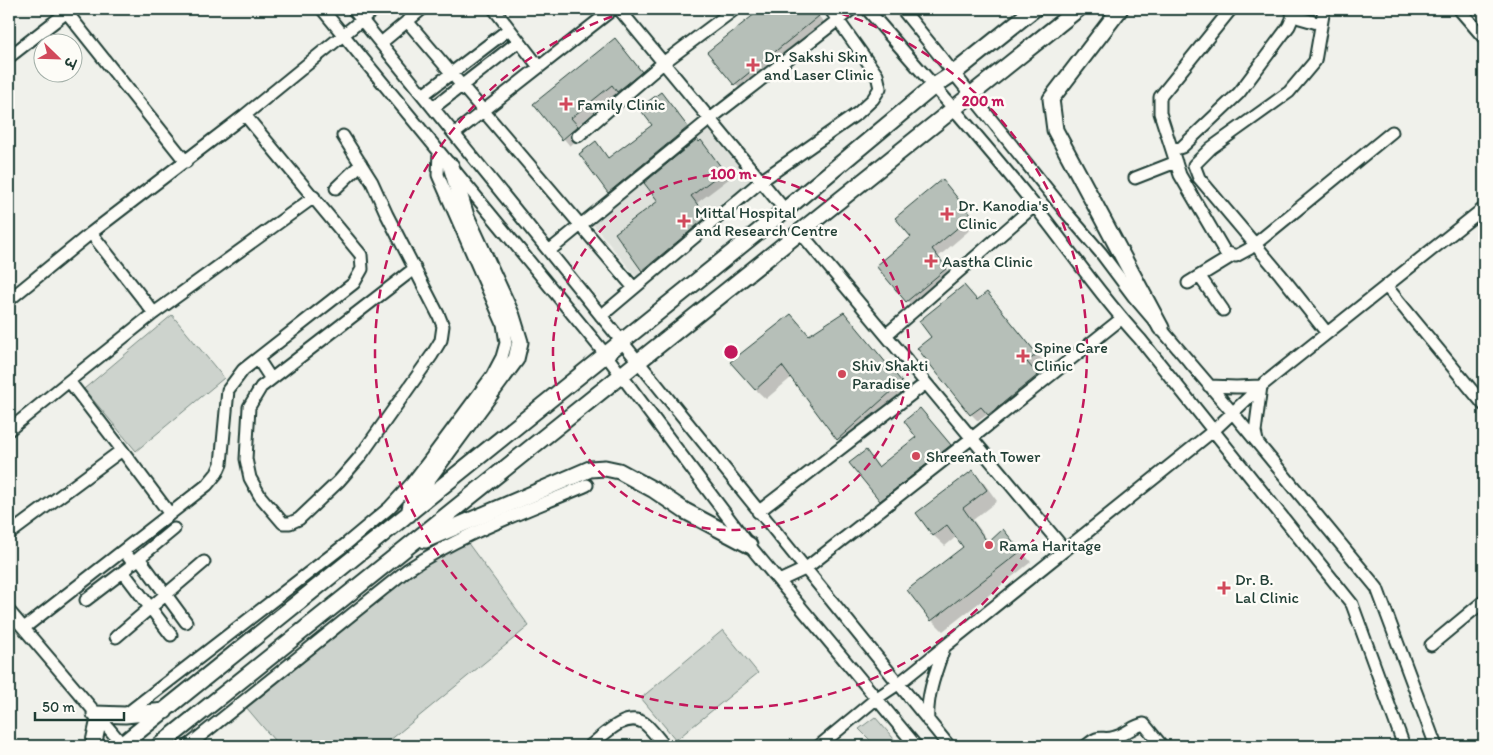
<svg xmlns="http://www.w3.org/2000/svg" width="1493" height="755" font-family="Itim,'Playpen Sans Deva',sans-serif">
<rect width="100%" height="100%" fill="#f0f1eb"/>
<filter id="ink" filterUnits="userSpaceOnUse"><feTurbulence type="fractalNoise" baseFrequency=".02" numOctaves="2"/><feDisplacementMap in="SourceGraphic" scale="10" xChannelSelector="R" yChannelSelector="G"/><feConvolveMatrix kernelMatrix="1 2 1 2 8 2 1 2 1" color-interpolation-filters="sRGB"/></filter>
<g filter="url(#ink)">
<path fill="#dfe2dc" d="M708,128L753,180L638,279L592,223Z"/>
<path fill="#cdd3cd" stroke="#768880" d="M172,315L224,378L136,451L84,389Z
M467,542L529,626L383,746H279L246,707L424,562Z
M723,630L758,673L676,740L641,698Z
M875,717L900,746H876L859,729Z"/>
<path fill="#0003" d="M763,9H813L825,24L742,91L709,53Z
M615,40L648,79L625,99L619,92L578,125L584,134L570,146L535,104Z
M661,93L694,135L616,199L609,192L595,143L609,159L654,125Z
M701,142L730,178L697,203L713,225L650,277L643,270L660,201Z
M942,180L978,223L938,257L953,276L914,308L878,266L912,238Z
M978,301H994L1044,362L1033,370L1044,383L996,422L988,414L978,421L971,414Z
M844,313L912,394L849,450L838,439L792,377L766,399L755,389L791,316L810,336Z
M930,420L961,456L892,510L881,500L865,452L880,467L917,437Z
M973,471L983,482L997,501L973,520L990,543L1003,531L1031,562L943,631L932,620L965,548L957,536L945,546L934,536L917,513Z"/>
<path fill="#b6bfb8" stroke="#1f3d34" d="M761,9H813L819,16L734,85L707,52Z
M615,38L642,72L617,92L612,85L571,118L578,126L562,140L533,104Z
M661,92L688,127L608,193L579,154L596,141L608,158L652,125L639,108Z
M697,139L699,142L701,140L724,171L691,196L707,217L642,271L615,233L658,201L644,183Z
M942,179L972,216L932,249L947,268L906,302L876,266L911,237L895,218Z
M964,285L977,300L987,292L1037,354L1027,362L1038,375L988,415L981,407L970,415L917,348L931,337L919,321Z
M844,312L902,382L837,440L782,366L755,390L730,362L791,314L809,335Z
M920,408L951,445L880,501L849,463L866,450L878,467L916,437L904,421Z
M973,470L987,490L963,508L988,543L1003,529L1021,551L931,621L907,590L963,547L947,525L933,536L916,513Z"/>
<g fill="none" stroke-linecap="round" stroke-linejoin="round">
<g stroke="#1f3d34" stroke-width="15">
<path id="minor" d="M64,9L186,162
M322,9L606,355L749,545L916,746
M353,9L949,746
M494,9L539,67
M619,9L785,210
M867,9C923,74 981,138 1034,205C1070,250 1101,297 1140,339L1352,604L1404,746
M902,9L1064,210L1101,253L1134,297L1232,412L1377,588L1436,746
M1231,9L1160,97V113L1180,175L1225,252L1236,256L1249,249L1392,132
M1324,9L1315,61L1289,92L1211,148L1194,165L1199,178L1280,274L1327,333
M1459,9L1484,38
M1292,13L1300,18L1321,24
M407,21L634,288
M381,43L422,9
M9,57L67,12
M423,95L509,29
M433,108L519,41
M454,134L613,9
M343,136L372,182L387,215L439,316L443,326L441,340L432,355L359,458L339,481L299,519L290,523H283L260,496L250,478L246,459L249,407L261,387L415,268
M578,136L663,63L735,9
M1172,150L1182,147L1239,93L1289,26L1292,19L1293,9
M1135,178L1176,162
M336,188L361,164
M800,232L1065,550
M91,233L154,313
M549,251L710,119L852,9
M1200,277L1223,310
M1188,283L1232,256
M1386,286L1484,405
M9,300L91,233L245,115L375,9
M601,316L761,181L858,113L873,99L880,88L877,75L830,9
M886,335L1035,205
M258,359L271,379
M69,381L154,313L314,197
M1209,386L1236,387L1261,386L1255,432L1257,441
M9,430L69,381L122,450L9,534
M122,450L170,514
M758,512L926,383
M124,551L133,563L139,558L186,622
M139,558L174,529
M124,573L171,635
M779,581L805,569L972,438L1121,319
M86,600L128,568
M9,611L122,744
M24,628L207,485L217,473L221,464L228,390L243,370L354,283L362,269L361,255L245,115
M116,637L204,562
M1431,645L1484,601
M125,715L346,544L389,508L411,484L431,458L492,376L502,357L506,343L503,324L438,175L439,152
M928,721C926,696 936,671 944,648
M132,737L137,746
M188,746L407,570C462,533 527,511 587,485
M590,746C603,736 625,711 644,723C652,729 658,739 665,746
M819,746L877,698L898,684L1213,431L1261,386L1484,208
M1086,746C1102,732 1100,742 1115,737C1126,734 1133,726 1144,724L1162,746"/>
</g>
<g stroke="#1f3d34" stroke-width="19">
<path id="major" d="M1120,9L1051,99L1055,130L1161,328
M409,514L412,500L516,359L520,342L512,316L466,216L451,166
M425,540L590,469L605,468L619,471L654,490L685,511L749,545
M95,714L125,715L165,711
M93,746L99,719
M120,746L785,210L934,86L954,73L1034,9
M159,746L1078,9"/>
</g>
<use href="#minor" stroke="#fdfcf7" stroke-width="11"/>
<use href="#major" stroke="#fdfcf7" stroke-width="15"/>
</g>
</g>
<g fill="none" stroke="#c2185b" stroke-width="2.5" stroke-dasharray="9 6">
<circle cx="731" cy="352" r="178"/>
<path d="M826 9A356 356 0 1 1 636 9"/>
</g>
<g fill="#d1495b" stroke="#fdfcf7" stroke-width="2">
<path d="M750.5 57.5h5v5h5v5h-5v5h-5v-5h-5v-5h5z"/>
<path d="M563.5 96.5h5v5h5v5h-5v5h-5v-5h-5v-5h5z"/>
<path d="M944.5 206.5h5v5h5v5h-5v5h-5v-5h-5v-5h5z"/>
<path d="M681.5 213.5h5v5h5v5h-5v5h-5v-5h-5v-5h5z"/>
<path d="M928.5 253.5h5v5h5v5h-5v5h-5v-5h-5v-5h5z"/>
<path d="M1020.5 348.5h5v5h5v5h-5v5h-5v-5h-5v-5h5z"/>
<circle cx="842" cy="374" r="5"/>
<circle cx="916" cy="456" r="5"/>
<circle cx="989" cy="545" r="5"/>
<path d="M1221.5 580.5h5v5h5v5h-5v5h-5v-5h-5v-5h5z"/>
</g>
<g text-anchor="middle" stroke-width="5" stroke-linejoin="round" paint-order="stroke">
<g font-size="16" fill="#1f3d34" stroke="#fdfcf7" text-anchor="start">
<text x="764" y="62">Dr. Sakshi Skin<tspan x="764" dy="18">and Laser Clinic</tspan></text>
<text x="577" y="110">Family Clinic</text>
<text x="958" y="211">Dr. Kanodia's<tspan x="958" dy="18">Clinic</tspan></text>
<text x="695" y="218">Mittal Hospital<tspan x="695" dy="18">and Research Centre</tspan></text>
<text x="942" y="267">Aastha Clinic</text>
<text x="1034" y="353">Spine Care<tspan x="1034" dy="18">Clinic</tspan></text>
<text x="852" y="371">Shiv Shakti<tspan x="852" dy="18">Paradise</tspan></text>
<text x="926" y="462">Shreenath Tower</text>
<text x="999" y="551">Rama Haritage</text>
<text x="1235" y="585">Dr. B.<tspan x="1235" dy="18">Lal Clinic</tspan></text>
</g>
</g>
<circle cx="731" cy="352" r="8" fill="#c2185b" stroke="#fdfcf7" stroke-width="2.5"/>
<g font-size="15" text-anchor="middle" font-weight="bold" fill="#c2185b" stroke="#fdfcf7" stroke-width="5" stroke-linejoin="round" paint-order="stroke">
<text x="983" y="106">200 m</text>
<text x="731" y="179">100 m</text>
</g>
<rect width="1493" height="755" fill="none" stroke="#fdfcf7" stroke-width="30"/>
<rect x="15" y="15" width="1463" height="725" fill="none" stroke="#1f3d34" stroke-width="2" filter="url(#ink)"/>
<g transform="translate(58 58) rotate(113)"><circle r="24" fill="#fdfcf7" stroke="#a4b0a9"/>
<path d="M0-4L9 19L0 12L-9 19Z" fill="#d1495b"/>
<text y="-8" font-size="14" font-weight="bold" text-anchor="middle" fill="#1f3d34">उ</text>
</g>
<path d="M35 712v8h89v-8" fill="none" stroke="#1f3d34" stroke-width="2.5"/>
<text x="42" y="712" font-size="15" fill="#1f3d34" stroke="#fdfcf7" stroke-width="4" paint-order="stroke">50 m</text>
</svg>
